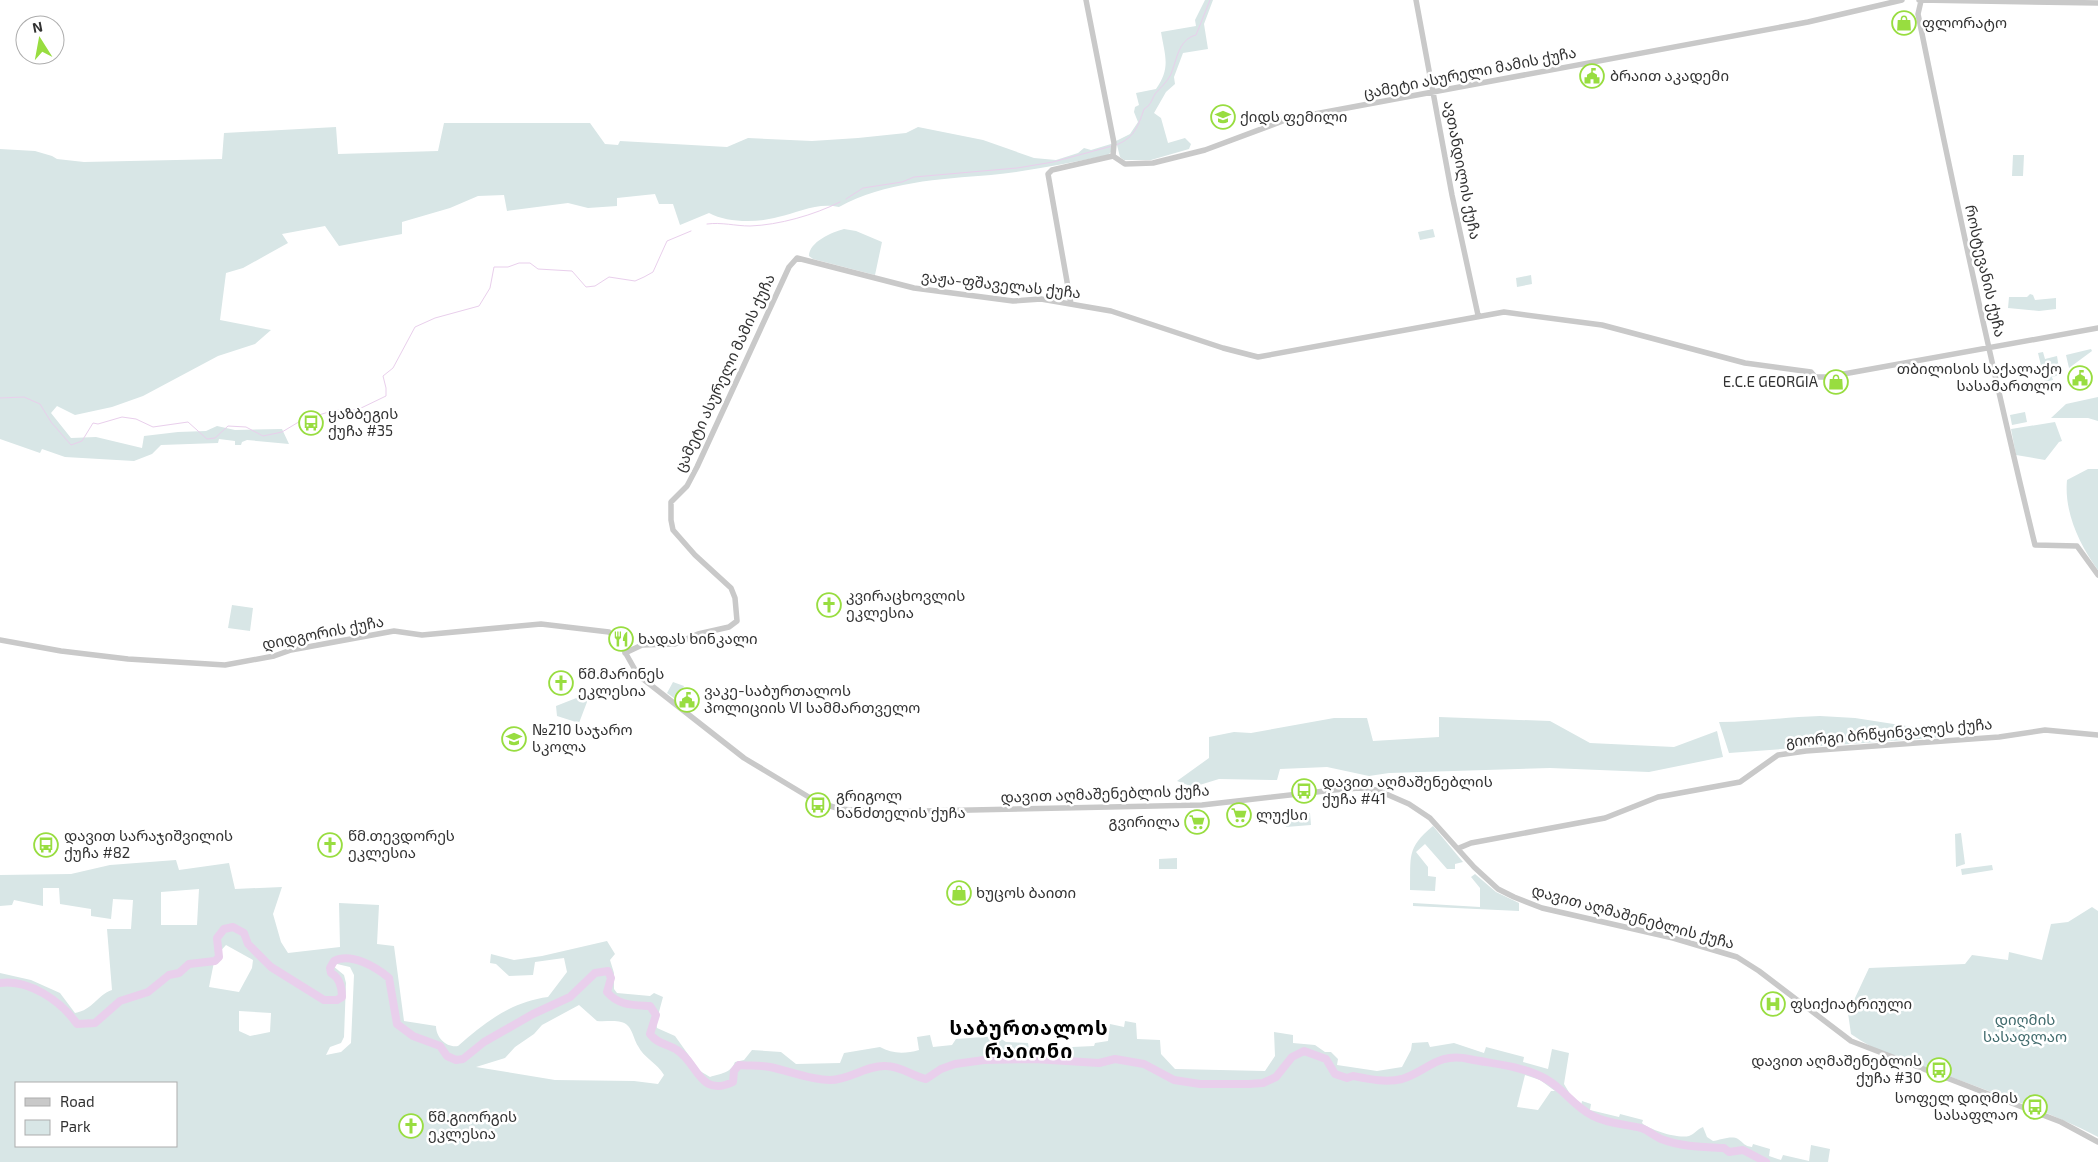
<svg xmlns="http://www.w3.org/2000/svg" width="2098" height="1162" font-family="'Exo 2','Noto Sans Georgian',sans-serif">
<rect width="100%" height="100%" fill="#fff"/>
<path fill="#d8e6e6" fill-rule="evenodd" d="M1205,0H1213L1204,24L1208,49L1183,53L1174,77L1175,84L1166,92L1154,113L1161,118L1168,143L1185,138L1191,144L1189,149L1151,160H1124L1120,157L1116,141L1130,134L1138,122L1134,112L1135,107L1139,105L1136,93L1156,89C1171,68 1165,56 1161,32L1196,26L1195,20Z
M444,123H590L605,144L618,145L620,141L727,147L748,138L812,141L858,138L906,133L918,127L983,140L1034,158L1056,160L1078,153L1084,148L1091,150L1111,144V152L1108,155C1069,163 1030,171 991,175C939,179 885,182 839,207C818,202 799,212 778,217C757,223 728,223 709,213L680,225L673,204H659L655,194L617,198V206L588,208L568,203L507,211L504,195L478,196L450,208L402,222V234L339,246L325,226L282,234L288,243L243,268L226,273L220,320L271,330L255,344L218,356L143,396L112,407L75,415L57,406L51,413L71,438L96,437L142,448L144,436L178,432L206,431L217,426L235,430L282,429L289,444L247,440L242,442L241,445H235V441L219,439L218,443L161,445L152,454L134,461L65,457L42,449L40,453L0,439V149L35,151L52,156L57,159L84,162L222,159L224,133L336,127L338,154L438,151Z
M2013,155H2024L2023,176H2012Z
M844,229L856,231L882,242L875,275L813,259L809,256C809,242 832,232 844,229Z
M1433,229L1435,237L1420,240L1418,232Z
M1531,275L1532,284L1517,287L1516,278Z
M2030,294L2033,295L2035,300L2056,298V309L2039,311L2008,308L2009,297H2027Z
M2091,349L2092,351L2069,368L2066,355Z
M2043,352L2045,359L2057,356L2060,375L2052,377L2053,380L2045,382L2038,353Z
M2098,397V421L2088,418H2051L2066,404Z
M2025,412L2027,422L2012,425L2010,415Z
M2055,422L2062,441L2059,442L2045,460L2016,455L2011,429Z
M2088,469H2098V570C2079,544 2064,512 2067,480Z
M232,605L253,608L250,631L228,628Z
M673,682L684,686L678,701L667,693Z
M584,695L587,702L579,723L557,716L556,706Z
M1820,716L1855,718L1945,732V737L1729,753L1719,722C1753,722 1786,717 1820,716Z
M1439,717L1550,721L1590,743L1674,747L1717,731L1723,757L1649,772L1550,768L1389,773L1369,776L1327,767L1280,769L1277,780L1219,779L1193,787L1177,781L1209,758V737L1234,732L1251,733L1334,718H1367L1373,741L1439,737Z
M1310,813L1311,825L1286,827L1285,815Z
M1433,826L1463,862L1455,864V869H1447L1425,844L1416,852L1428,867V876L1436,877L1435,891L1410,890C1411,857 1406,848 1433,826Z
M1961,833L1965,864L1956,867L1955,834Z
M1177,858V869H1159V859Z
M176,860L179,870L229,863L235,889L282,887L273,914L281,942L288,953L340,947L339,903L379,905L377,944L394,946L404,1021L436,1026C436,1038 447,1048 458,1046C485,1022 511,1002 548,997L567,972L564,958L535,962L533,975L509,976L496,964L490,963L491,954L514,960L542,956L607,941L615,954L610,960L614,973V989L617,993L650,996L654,993L663,997L656,1023L657,1028L675,1036L700,1071L710,1077C721,1073 730,1074 735,1062L744,1060L752,1050L781,1052L796,1064L840,1063L844,1053L880,1047C892,1054 905,1054 919,1050L917,1037L930,1035L933,1047L952,1045L956,1039L997,1036L1006,1042L1028,1043L1029,1049L1094,1046L1095,1043L1108,1041L1110,1024L1124,1027L1125,1021L1136,1023L1137,1039L1160,1040L1161,1054L1175,1069L1265,1071L1275,1056L1274,1032L1293,1035V1043L1315,1045L1325,1052H1331L1338,1059L1337,1065L1377,1071L1402,1067L1411,1050L1412,1043L1428,1042L1430,1047L1454,1043L1484,1053L1486,1047L1524,1057L1523,1062L1548,1069L1552,1049L1569,1053L1564,1084L1573,1099L1581,1106L1582,1101L1591,1104L1590,1110L1619,1117L1620,1114L1643,1120L1642,1123C1650,1130 1678,1139 1689,1136C1695,1134 1697,1129 1703,1127L1707,1137L1713,1141C1720,1140 1732,1135 1738,1139C1744,1143 1744,1146 1752,1147L1753,1144L1770,1149L1769,1156L1781,1160L1783,1155L1809,1161L1811,1145L1830,1149L1828,1162H0V973L31,980L60,993L75,1013C93,1010 97,995 112,990L107,929H131L133,900L113,899L111,919L91,916V909L60,904L59,888H43V906L14,900L12,905L0,906V875L71,874L110,865ZM199,889L197,925H161V892ZM226,945L253,960L252,968L239,992L209,987L215,957ZM337,964L350,967L354,975L351,1043L341,1052L326,1055L330,1047L341,1043L344,1037L346,983L344,975L333,966ZM579,1005L597,1021C604,1022 614,1020 621,1022C632,1024 633,1038 638,1046C644,1058 657,1063 664,1075L658,1084L634,1081L555,1080L476,1067L505,1058L515,1047L534,1034L542,1025ZM239,1011L271,1013L270,1032L250,1036L239,1031ZM1525,1075L1540,1080L1555,1091H1551L1538,1110L1517,1107ZM176,1083V1146H16V1083Z
M1992,865L1993,870L1962,875L1961,869Z
M1475,874L1496,892L1519,903V911L1413,906V903L1480,907V888L1471,877Z
M2092,907L2098,911V1137C2046,1110 1990,1092 1935,1071C1907,1061 1875,1052 1851,1034L1848,1013L1869,968L1965,964L1972,955L2008,960L2009,952L2042,960L2051,924L2068,922Z"/>
<g fill="none" stroke-linecap="round" stroke-linejoin="round">
<path stroke="#e9cfec" stroke-width="1" d="M1116,145C1134,138 1138,127 1144,109C1151,105 1151,101 1155,94C1160,88 1166,83 1170,76C1177,62 1177,40 1196,35L1210,0
M846,199L863,188L902,182L914,177L1017,168L1053,162L1112,146
M707,224C722,222 735,226 750,226C779,225 814,215 840,202
M0,398L24,397L40,404L51,422L71,445L82,441L93,423L98,424L122,417L136,419L153,427L188,422L207,439L215,438L228,426L246,427L263,436L282,432L302,420
M306,419L335,410H357L386,396V388L383,376L393,368L415,327L435,318L479,306L490,288L494,267H508L519,263H530L538,269L572,271L586,287L595,286L609,277L635,281L644,277L653,272L667,241L691,231"/>
<path stroke="#e9cfec" stroke-width="8" d="M0,983C29,979 61,1001 77,1024L95,1023L120,1001L148,992L169,975L179,973L189,964L215,961L219,957L217,938L224,929L233,927L244,933L248,944L271,967L324,1000H337L342,997C342,987 340,978 331,973L330,968L334,961C351,952 376,967 389,978L397,1024L413,1036L440,1046L447,1056L456,1060L463,1059L484,1042L533,1014L570,997L595,973L608,971L611,978L607,992C619,1006 633,1005 650,1006L656,1015L650,1034C657,1044 668,1044 677,1050C698,1063 699,1098 733,1082L734,1071L739,1065C749,1066 760,1065 770,1067C789,1071 810,1080 830,1080C850,1080 866,1065 886,1066C901,1066 912,1076 926,1079L941,1069L955,1064L984,1060L1034,1059L1099,1063L1115,1059L1144,1064L1174,1080L1200,1084H1249L1263,1083L1276,1077L1292,1057L1304,1051L1326,1059L1335,1074L1347,1078L1353,1076C1368,1079 1386,1083 1402,1079C1428,1071 1437,1052 1469,1059C1493,1064 1524,1066 1546,1079C1564,1089 1574,1107 1593,1116C1608,1124 1625,1124 1641,1128C1648,1130 1654,1136 1661,1139C1682,1147 1703,1147 1724,1148L1729,1152L1743,1150L1766,1162"/>
<path stroke="#c9c9c9" stroke-width="5.5" d="M1086,0L1114,143L1113,156
M1416,0L1452,195L1478,315
M1919,0L2098,3
M1921,1L1918,14C1954,192 1992,369 2035,545L2077,546L2098,575
M1113,156L1125,164L1153,163L1205,150L1288,119L1808,22L1902,0
M1071,304L1048,174L1052,170L1113,156
M0,640L61,651L128,659L225,665L274,656L291,650L394,631L422,635L541,624L609,632L621,645L638,675L744,758L817,802L840,809L878,812L1202,805L1334,790L1359,788L1377,790L1409,804L1430,818L1474,867L1498,889L1514,897L1542,908L1673,938L1737,957L1759,971L1851,1041L2061,1122L2098,1142
M625,653L642,645L675,644L698,634L729,627L737,621L735,598L731,588L695,555L673,530L671,520V502L687,486L697,467L789,267L797,258L914,288L1013,301L1041,299L1111,311L1223,348L1258,357L1504,312L1602,325L1745,363L1811,372L1815,377H1827L2098,328
M1459,848L1471,843L1605,818L1658,797L1740,782L1778,755L1806,751L1999,737L2045,730L2098,735"/>
</g>
<defs>
<g id="shop-ring" transform="scale(1.25)"><circle r="9.5" fill="#fff" stroke="#98dd40" stroke-width="1.5"/><path d="M-5-2.5h2.3a2.7 3.5 0 0 1 5.4 0H5L5.5 6h-11ZM-1.5-2.5h3a1.5 2.3 0 0 0-3 0Z" fill="#98dd40"/></g>
<g id="civic-ring" transform="scale(1.25)"><circle r="9.5" fill="#fff" stroke="#98dd40" stroke-width="1.5"/><path d="M-.6-6.5H3V-4.5H.6V-3L4-1V1h2V6H-6V1h2V-1L-.6-3ZM-1.2 2.5V6h2.4V2.5Z" fill="#98dd40"/></g>
<g id="school-ring" transform="scale(1.25)"><circle r="9.5" fill="#fff" stroke="#98dd40" stroke-width="1.5"/><path d="M0-5L7-2L0 1L-7-2ZM-4 1L0 2.5L4 1V4Q0 6-4 4Z" fill="#98dd40"/></g>
<g id="bus-ring" transform="scale(1.25)"><circle r="9.5" fill="#fff" stroke="#98dd40" stroke-width="1.5"/><path d="M-5-6H5V4H4V6H2V4H-2V6H-4V4H-5ZM-3.5-4V0h7V-4ZM-3.5 1.2v1.5H-2V1.2ZM2 1.2v1.5H3.5V1.2Z" fill="#98dd40"/></g>
<g id="church-ring" transform="scale(1.25)"><circle r="9.5" fill="#fff" stroke="#98dd40" stroke-width="1.5"/><path d="M-1.2-6h2.4v3.5h3.3v2.4h-3.3V6h-2.4V-.1h-3.3v-2.4h3.3Z" fill="#98dd40"/></g>
<g id="restaurant-ring" transform="scale(1.25)"><circle r="9.5" fill="#fff" stroke="#98dd40" stroke-width="1.5"/><path d="M-5-6h1v4h1v-4h1v4h1v-4h1v5L-1.5 .5V6h-2V.5L-5-1ZM5-6V6H3V1.5H1.5Q1.5-4 5-6Z" fill="#98dd40"/></g>
<g id="supermarket-ring" transform="scale(1.25)"><circle r="9.5" fill="#fff" stroke="#98dd40" stroke-width="1.5"/><path d="M-6-5.5h2.5l.6 2H6L4.5 2H-2.5L-4.4-4H-6ZM-1.5 3.2a1.3 1.3 0 1 0 .1 0ZM3 3.2a1.3 1.3 0 1 0 .1 0Z" fill="#98dd40"/></g>
<g id="hospital-ring" transform="scale(1.25)"><circle r="9.5" fill="#fff" stroke="#98dd40" stroke-width="1.5"/><path d="M-5-5h3v3.5h4V-5h3V5h-3V1.5h-4V5h-3Z" fill="#98dd40"/></g>
</defs>
<g fill-rule="evenodd">
<use href="#shop-ring" x="1904" y="23"/>
<use href="#civic-ring" x="1592" y="76"/>
<use href="#school-ring" x="1223" y="117"/>
<use href="#civic-ring" x="2080" y="378"/>
<use href="#shop-ring" x="1836" y="382"/>
<use href="#bus-ring" x="311" y="423"/>
<use href="#church-ring" x="829" y="605"/>
<use href="#restaurant-ring" x="621" y="639"/>
<use href="#church-ring" x="561" y="683"/>
<use href="#civic-ring" x="687" y="700"/>
<use href="#school-ring" x="514" y="739"/>
<use href="#bus-ring" x="1304" y="791"/>
<use href="#bus-ring" x="818" y="805"/>
<use href="#supermarket-ring" x="1239" y="815"/>
<use href="#supermarket-ring" x="1197" y="822"/>
<use href="#bus-ring" x="46" y="845"/>
<use href="#church-ring" x="330" y="845"/>
<use href="#shop-ring" x="959" y="893"/>
<use href="#hospital-ring" x="1773" y="1004"/>
<use href="#bus-ring" x="1939" y="1070"/>
<use href="#bus-ring" x="2035" y="1107"/>
<use href="#church-ring" x="411" y="1126"/>
</g>
<g text-anchor="middle" stroke-width="5" stroke-linejoin="round" paint-order="stroke">
<g font-size="15" fill="#323232" stroke="#fff" text-anchor="start">
<text x="1922" y="28">ფლორატო</text>
<text x="1610" y="81">ბრაით აკადემი</text>
<text x="1240" y="122">ქიდს ფემილი</text>
<text x="2062" y="374" text-anchor="end">თბილისის საქალაქო<tspan x="2062" dy="17">სასამართლო</tspan></text>
<text x="1818" y="387" text-anchor="end">E.C.E GEORGIA</text>
<text x="328" y="419">ყაზბეგის<tspan x="328" dy="17">ქუჩა #35</tspan></text>
<text x="846" y="601">კვირაცხოვლის<tspan x="846" dy="17">ეკლესია</tspan></text>
<text x="638" y="644">ხადას ხინკალი</text>
<text x="578" y="679">წმ.მარინეს<tspan x="578" dy="17">ეკლესია</tspan></text>
<text x="704" y="696">ვაკე-საბურთალოს<tspan x="704" dy="17">პოლიციის VI სამმართველო</tspan></text>
<text x="532" y="735">№210 საჯარო<tspan x="532" dy="17">სკოლა</tspan></text>
<text x="1322" y="787">დავით აღმაშენებლის<tspan x="1322" dy="17">ქუჩა #41</tspan></text>
<text x="836" y="801">გრიგოლ<tspan x="836" dy="17">ხანძთელის ქუჩა</tspan></text>
<text x="1256" y="820">ლუქსი</text>
<text x="1180" y="827" text-anchor="end">გვირილა</text>
<text x="64" y="841">დავით სარაჯიშვილის<tspan x="64" dy="17">ქუჩა #82</tspan></text>
<text x="348" y="841">წმ.თევდორეს<tspan x="348" dy="17">ეკლესია</tspan></text>
<text x="976" y="898">ხუცოს ბაითი</text>
<text x="1790" y="1009">ფსიქიატრიული</text>
<text x="1922" y="1066" text-anchor="end">დავით აღმაშენებლის<tspan x="1922" dy="17">ქუჩა #30</tspan></text>
<text x="2018" y="1103" text-anchor="end">სოფელ დიღმის<tspan x="2018" dy="17">სასაფლაო</tspan></text>
<text x="428" y="1122">წმ.გიორგის<tspan x="428" dy="17">ეკლესია</tspan></text>
</g>
<g font-size="15" fill="#323232" stroke="#fff">
<text transform="translate(1470 73) rotate(-11)" y="5">ცამეტი ასურელი მამის ქუჩა</text>
<text transform="translate(1462 170) rotate(79)" y="5">ავთანდილის ქუჩა</text>
<text transform="translate(1985 271) rotate(77)" y="5">როსტევანის ქუჩა</text>
<text transform="translate(1001 285) rotate(6)" y="5">ვაჟა-ფშაველას ქუჩა</text>
<text transform="translate(725 373) rotate(-65)" y="5">ცამეტი ასურელი მამის ქუჩა</text>
<text transform="translate(323 633) rotate(-11)" y="5">დიდგორის ქუჩა</text>
<text transform="translate(1889 733) rotate(-5)" y="5">გიორგი ბრწყინვალეს ქუჩა</text>
<text transform="translate(1105 794) rotate(-2)" y="5">დავით აღმაშენებლის ქუჩა</text>
<text transform="translate(1633 917) rotate(15)" y="5">დავით აღმაშენებლის ქუჩა</text>
</g>
<g font-size="15" fill="#416b6d" stroke="#fff">
<text x="2025" y="1025">დიღმის<tspan x="2025" dy="17">სასაფლაო</tspan></text>
</g>
<g font-size="20" font-weight="bold" letter-spacing="1" fill="#000" stroke="#fff">
<text x="1029" y="1035">საბურთალოს<tspan x="1029" dy="23">რაიონი</tspan></text>
</g>
</g>
<rect x="15" y="1082" width="162" height="65" fill="#ffffff" stroke="#adadad"/>
<rect x="25" y="1098" width="25" height="8" fill="#c9c9c9" stroke="#adadad"/>
<text x="60" y="1107" font-size="15" fill="#323232">Road</text>
<rect x="25" y="1120" width="25" height="15" fill="#d8e6e6" stroke="#adadad"/>
<text x="60" y="1132" font-size="15" fill="#323232">Park</text>
<g transform="translate(40 40) rotate(349)"><circle r="24" fill="#ffffff" stroke="#adadad"/>
<path d="M0-4L9 19L0 12L-9 19Z" fill="#98dd40"/>
<text y="-8" font-size="14" font-weight="bold" text-anchor="middle" fill="#323232">N</text>
</g>
</svg>
